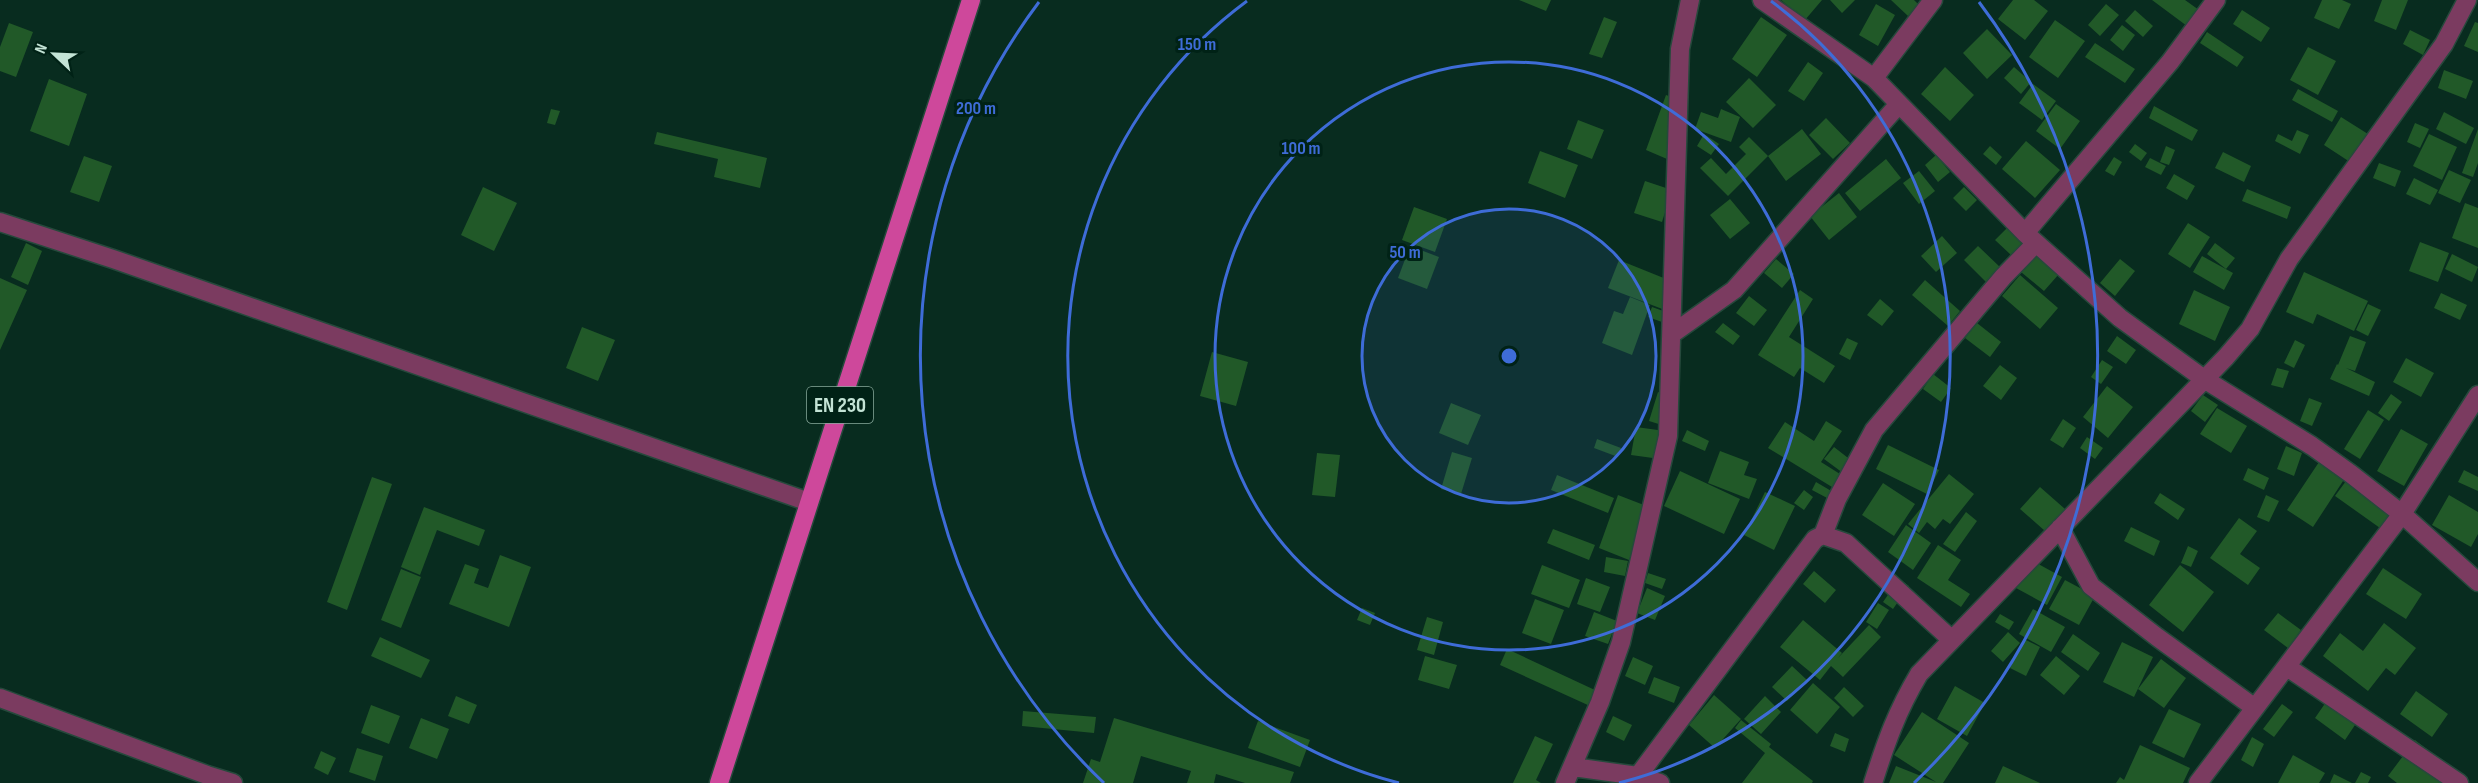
<svg xmlns="http://www.w3.org/2000/svg" width="2478" height="783" font-family="'Sofia Sans Condensed',sans-serif">
<rect width="100%" height="100%" fill="#082c1f"/>
<path fill="#215928" d="M1519,0H1551L1546,11Z
M1781,0H1822L1805,20Z
M1830,0H1855L1842,13Z
M1891,0H1914L1918,4L1908,16Z
M2013,0H2034L2048,11L2025,40L1998,19Z
M2152,0H2185L2199,10L2187,26Z
M2322,0H2342L2351,4L2339,29L2314,18Z
M2382,0H2408L2396,30L2374,21Z
M1876,4L1895,15L1878,46L1859,35Z
M2106,4L2119,15L2100,36L2088,25Z
M2135,10L2153,26L2143,37L2125,21Z
M2242,10L2270,28L2261,42L2233,24Z
M1604,17L1617,22L1602,58L1589,54Z
M1761,17L1787,35L1757,77L1732,59Z
M2055,20L2085,41L2058,78L2029,57Z
M2475,22L2478,23V52L2464,46Z
M9,23L33,32L16,77L0,71V47Z
M2122,25L2135,35L2123,51L2110,40Z
M1987,29L2012,55L1987,79L1963,53Z
M2410,30L2430,40L2423,55L2403,44Z
M2207,32L2244,57L2237,67L2200,43Z
M2095,43L2135,69L2125,83L2085,57Z
M2308,47L2336,61L2318,95L2290,80Z
M1808,62L1823,73L1804,101L1788,91Z
M1945,67L1974,95L1950,121L1921,94Z
M2014,67L2031,82L2021,94L2004,78Z
M2444,70L2473,81L2466,99L2438,88Z
M1749,78L1776,105L1753,128L1726,102Z
M49,79L87,94L69,146L30,131Z
M2033,84L2056,101L2042,120L2019,103Z
M2298,89L2338,111L2332,122L2292,100Z
M1666,95L1677,99L1668,123L1679,127L1667,159L1646,150Z
M2056,104L2080,121L2060,149L2036,131Z
M2154,106L2198,130L2192,141L2149,118Z
M551,109L560,111L555,125L547,123Z
M1721,109L1740,117L1731,142L1695,129L1701,112L1718,118Z
M2444,112L2474,128L2466,144L2436,129Z
M2341,117L2368,134L2350,162L2324,145Z
M1826,118L1850,143L1833,159L1809,135Z
M1578,120L1604,130L1592,159L1567,149Z
M2415,123L2429,129L2420,148L2407,142Z
M1802,129L1821,154L1786,181L1768,156L1728,196L1700,168L1711,158L1726,174L1746,154L1739,147L1749,137L1768,156Z
M2478,129V163L2473,177L2462,173Z
M2297,130L2309,135L2300,154L2275,141L2278,134L2292,141Z
M657,132L767,158L760,188L714,177L718,159L654,144Z
M1704,134L1719,144L1711,155L1697,146Z
M2429,134L2457,147L2442,180L2413,166Z
M2026,141L2060,170L2035,198L2002,169Z
M2135,144L2147,153L2141,161L2129,152Z
M1990,146L2002,157L1996,165L1983,154Z
M2166,146L2175,150L2169,165L2160,162Z
M1540,151L1578,165L1565,198L1528,183Z
M2223,152L2251,166L2244,182L2215,168Z
M1936,155L1950,172L1938,182L1925,165Z
M84,156L112,166L99,202L70,192Z
M2114,157L2122,162L2114,176L2105,171Z
M2150,158L2166,166L2161,175L2145,167Z
M1886,159L1901,178L1860,211L1845,193Z
M2379,163L2401,171L2395,187L2373,178Z
M2449,170L2471,180L2460,203L2438,193Z
M1919,171L1935,191L1919,204L1903,183Z
M2174,174L2195,186L2187,200L2166,188Z
M2414,178L2438,190L2430,205L2406,194Z
M1645,181L1672,190L1662,222L1634,213Z
M483,187L517,203L494,251L461,235Z
M1964,187L1977,200L1966,211L1953,198Z
M2247,189L2291,207L2287,219L2242,201Z
M1839,193L1857,217L1829,240L1810,216Z
M1730,199L1750,223L1730,239L1710,215Z
M2465,203L2478,208V248L2452,238Z
M1414,207L1447,219L1435,252L1402,240Z
M2188,223L2210,237L2190,268L2168,254Z
M2009,226L2025,241L2011,255L1995,240Z
M1942,236L1957,253L1936,272L1921,256Z
M2420,242L2449,253L2438,282L2409,271Z
M26,243L42,251L28,285L11,277Z
M2215,243L2235,258L2226,269L2207,254Z
M1410,246L1439,257L1427,289L1398,278Z
M1978,246L2001,268L1987,283L1964,260Z
M2036,254L2059,274L2044,291L2021,272Z
M2452,254L2478,267L2472,282L2445,269Z
M2202,256L2233,273L2224,290L2193,272Z
M1776,259L1794,274L1782,288L1764,273Z
M2120,259L2135,271L2115,296L2100,283Z
M1619,260L1681,285L1670,312L1608,288Z
M2304,272L2368,301L2354,331L2317,314L2313,324L2286,312Z
M2020,275L2058,308L2040,329L2002,296Z
M0,278L27,290L0,350Z
M1925,280L1960,311L1948,326L1912,295Z
M1800,290L1813,299L1789,337L1835,366L1824,383L1800,368L1794,377L1758,355Z
M2194,290L2230,307L2215,341L2179,324Z
M2441,293L2467,305L2460,320L2434,308Z
M1749,296L1767,310L1754,326L1736,313Z
M1630,297L1650,305L1632,355L1602,343L1614,311L1623,314Z
M1880,299L1894,311L1882,326L1867,315Z
M2368,304L2381,310L2368,336L2356,330Z
M1652,307L1666,312L1662,322L1648,317Z
M1723,323L1740,336L1733,345L1715,332Z
M1977,323L2001,342L1990,357L1965,338Z
M582,327L615,340L598,381L566,368Z
M2117,336L2136,350L2126,364L2107,351Z
M2350,336L2366,342L2355,371L2346,368L2375,382L2369,396L2330,379L2337,364L2338,365Z
M1847,338L1858,343L1850,360L1839,354Z
M2295,340L2305,345L2294,368L2284,363Z
M1212,352L1248,362L1236,406L1200,396Z
M2406,358L2434,373L2421,397L2393,382Z
M2102,360L2113,367L2101,384L2091,377Z
M2000,365L2017,378L2001,400L1983,386Z
M2277,368L2289,371L2283,388L2271,385Z
M1933,374L1951,388L1941,402L1923,389Z
M2107,386L2133,407L2108,438L2083,417Z
M1658,392L1674,398L1665,426L1649,421Z
M2391,394L2402,402L2389,421L2378,413Z
M2203,395L2218,405L2205,422L2191,411Z
M2309,398L2322,403L2312,426L2300,421Z
M1451,403L1481,415L1468,445L1439,433Z
M2217,408L2247,426L2231,453L2200,434Z
M2368,410L2384,420L2360,459L2344,449Z
M2063,419L2076,428L2063,448L2050,440Z
M1826,421L1842,431L1821,462L1840,474L1832,487L1768,448L1785,422L1814,441Z
M1636,427L1665,431L1660,459L1631,455Z
M2401,429L2428,444L2404,486L2377,471Z
M1687,430L1709,441L1705,451L1682,441Z
M2087,437L2103,448L2095,459L2080,448Z
M1597,439L1621,448L1618,457L1594,448Z
M1888,445L1939,470L1927,494L1876,469Z
M2286,446L2302,453L2294,476L2277,469Z
M1834,447L1852,461L1843,473L1824,459Z
M1720,451L1749,462L1744,475L1757,479L1749,499L1708,483Z
M1452,452L1472,458L1461,494L1441,489Z
M1317,453L1340,455L1335,497L1312,495Z
M2319,462L2345,478L2313,527L2287,510Z
M2248,468L2269,478L2264,490L2243,480Z
M2464,470L2478,477V491L2458,482Z
M1680,471L1740,499L1724,534L1664,506Z
M1949,474L1974,494L1950,524L1943,519L1935,529L1927,522L1919,533L1908,524Z
M1557,475L1614,498L1608,513L1551,490Z
M372,477L392,484L347,610L327,602Z
M2346,481L2391,512L2380,528L2335,496Z
M1816,482L1833,492L1829,499L1812,490Z
M1883,483L1915,504L1894,536L1862,515Z
M2040,487L2065,509L2045,531L2020,509Z
M1804,490L1813,497L1804,510L1794,503Z
M1765,492L1795,506L1774,550L1744,535Z
M2160,493L2185,509L2178,520L2154,503Z
M1618,495L1649,507L1629,560L1599,548Z
M2266,495L2279,501L2269,522L2257,517Z
M2449,495L2478,512V534L2471,547L2432,525Z
M424,507L485,530L479,546L437,530L420,575L401,567Z
M1966,512L1977,521L1955,552L1943,544Z
M2239,518L2257,531L2240,554L2260,568L2248,585L2210,558Z
M1906,525L1931,543L1913,570L1888,552Z
M2131,527L2160,541L2154,556L2124,541Z
M1553,529L1595,545L1589,560L1547,543Z
M1938,545L1961,560L1948,580L1970,594L1961,607L1917,578Z
M2188,546L2198,551L2191,567L2181,563Z
M500,555L531,567L509,627L449,604L465,564L479,569L474,583L488,588Z
M1606,557L1628,561L1625,576L1604,572Z
M2031,560L2062,577L2047,605L2016,588Z
M1542,565L1580,580L1569,608L1531,594Z
M2180,565L2214,592L2183,632L2149,605Z
M2383,568L2422,594L2406,619L2366,594Z
M401,569L421,577L401,628L381,620Z
M1814,571L1836,590L1825,603L1803,584Z
M1648,573L1666,579L1662,589L1645,583Z
M1586,578L1610,587L1600,612L1577,604Z
M1899,579L1909,586L1893,609L1883,602Z
M2065,580L2095,596L2079,625L2049,609Z
M1647,588L1665,596L1655,620L1637,613Z
M1535,599L1564,610L1551,644L1522,633Z
M1878,603L1889,610L1877,629L1866,622Z
M1362,608L1375,613L1370,625L1357,620Z
M2033,609L2065,627L2051,652L2019,634Z
M1594,612L1617,621L1608,644L1585,636Z
M2278,613L2301,630L2288,648L2264,630Z
M2000,614L2014,622L2009,630L1995,622Z
M1427,617L1443,622L1434,655L1417,650Z
M1803,620L1842,653L1838,658L1869,625L1881,637L1843,677L1831,666L1820,680L1780,647Z
M2384,623L2416,648L2395,675L2386,668L2368,691L2323,656L2340,633L2363,651Z
M2008,632L2020,643L2003,662L1991,651Z
M2073,634L2100,653L2088,671L2061,652Z
M380,637L430,660L421,678L371,656Z
M2024,639L2040,647L2026,676L2010,668Z
M2122,642L2153,657L2134,697L2103,682Z
M1507,649L1597,691L1590,706L1500,665Z
M1425,656L1457,665L1449,689L1418,680Z
M2056,656L2080,676L2064,695L2040,675Z
M1633,657L1653,666L1645,685L1625,676Z
M2161,659L2186,678L2164,708L2138,689Z
M1792,666L1807,680L1787,701L1772,687Z
M1654,677L1680,687L1674,703L1648,693Z
M1813,683L1840,707L1817,734L1790,710Z
M1955,686L1985,703L1967,736L1937,719Z
M1844,687L1864,706L1853,717L1834,698Z
M2335,689L2365,710L2345,740L2315,718Z
M2416,691L2448,714L2432,737L2400,714Z
M1714,695L1741,719L1715,748L1689,725Z
M456,696L477,705L469,724L448,716Z
M1765,696L1781,712L1761,734L1744,719Z
M2282,704L2293,712L2274,737L2263,729Z
M371,705L400,716L389,744L361,733Z
M2169,709L2201,724L2184,758L2152,743Z
M1023,711L1096,717L1094,733L1022,726Z
M1922,712L1969,743L1943,783H1889L1896,766L1936,782L1894,755Z
M1613,716L1632,725L1624,741L1606,732Z
M421,718L449,729L437,759L409,748Z
M1114,718L1294,772L1290,783H1245L1216,774L1214,783H1187L1191,771L1141,756L1133,783H1083L1091,759L1100,762Z
M1741,720L1771,744L1769,747L1813,781L1812,783H1742L1765,753L1735,728Z
M1258,721L1310,740L1300,767L1248,748Z
M1835,733L1849,739L1845,752L1830,746Z
M1535,736L1553,744L1536,780L1541,783H1513Z
M2252,737L2264,744L2253,767L2241,760Z
M2415,740L2455,771L2445,783H2397L2388,776Z
M2140,745L2190,768L2183,783H2116L2120,777L2124,780Z
M357,748L383,756L375,781L349,772Z
M321,751L336,758L328,775L314,768Z
M2293,755L2325,773L2319,783H2278Z
M2003,766L2040,783H1995Z
M2361,772L2371,777L2368,783H2355Z
M2334,774L2352,783H2330Z"/>
<g fill="none" stroke-linecap="round" stroke-linejoin="round">
<g stroke="#26493c" stroke-width="21">
<path id="street" d="M1762,0L1874,78L2025,233L2120,318L2204,379L2312,446L2351,474L2402,514L2478,582
M1874,78L1933,0
M0,222L113,259L809,502
M2025,233L2170,62L2216,0
M1672,334L1734,290L1899,104
M2060,528L2091,586L2157,637L2255,708
M1823,535L1837,499L1874,430L2003,277L2036,243
M2287,667L2459,783
M0,698L207,775L233,783
M1573,767L1638,776L1660,783
M1638,776L1815,539L1823,535L1846,543L1952,640
M1565,783L1600,702L1621,642L1668,436L1680,49L1690,0
M1873,783C1886,742 1897,711 1919,674L2226,357L2250,329L2289,259L2444,44L2467,0
M2198,783L2402,514L2478,395"/>
</g>
<g stroke="#26493c" stroke-width="21">
<path id="primary" d="M719,783L971,0"/>
</g>
<use href="#street" stroke="#7b3b60" stroke-width="18"/>
<use href="#primary" stroke="#ce489b" stroke-width="18"/>
</g>
<circle cx="1509" cy="356" r="147" fill="#3e6cd7" fill-opacity=".12"/>
<g fill="none" stroke="#3e6cd7" stroke-width="3">
<circle cx="1509" cy="356" r="147"/>
<circle cx="1509" cy="356" r="294"/>
<path d="M1399 783A441 441 0 0 1 1247 1M1771 1A441 441 0 0 1 1619 783"/>
<path d="M1104 783A588 588 0 0 1 1039 2M1979 2A588 588 0 0 1 1914 783"/>
</g>
<g text-anchor="middle" stroke-width="6" stroke-linejoin="round" paint-order="stroke">
<rect fill="#002216" stroke="#88a99c" stroke-width="1.5" x="807" y="387" width="66" height="36" rx="4.5"/>
<g font-size="21" font-weight="bold" fill="#c3e3d5">
<text x="840" y="412">EN 230</text>
</g>
</g>
<circle cx="1509" cy="356" r="9" fill="#3e6cd7" stroke="#002216" stroke-width="3"/>
<g font-size="18" text-anchor="middle" font-weight="bold" fill="#3e6cd7" stroke="#002216" stroke-width="6" stroke-linejoin="round" paint-order="stroke">
<text x="1197" y="50">150 m</text>
<text x="976" y="114">200 m</text>
<text x="1301" y="154">100 m</text>
<text x="1405" y="258">50 m</text>
</g>
<g transform="translate(54 54) rotate(293)" stroke="#002216" stroke-width="4.5" paint-order="stroke">
<path d="M0-4.5L10 22L0 15L-10 22Z" fill="#c3e3d5"/>
<text y="-9" font-size="16" font-weight="bold" text-anchor="middle" fill="#c3e3d5">N</text>
</g>
</svg>
